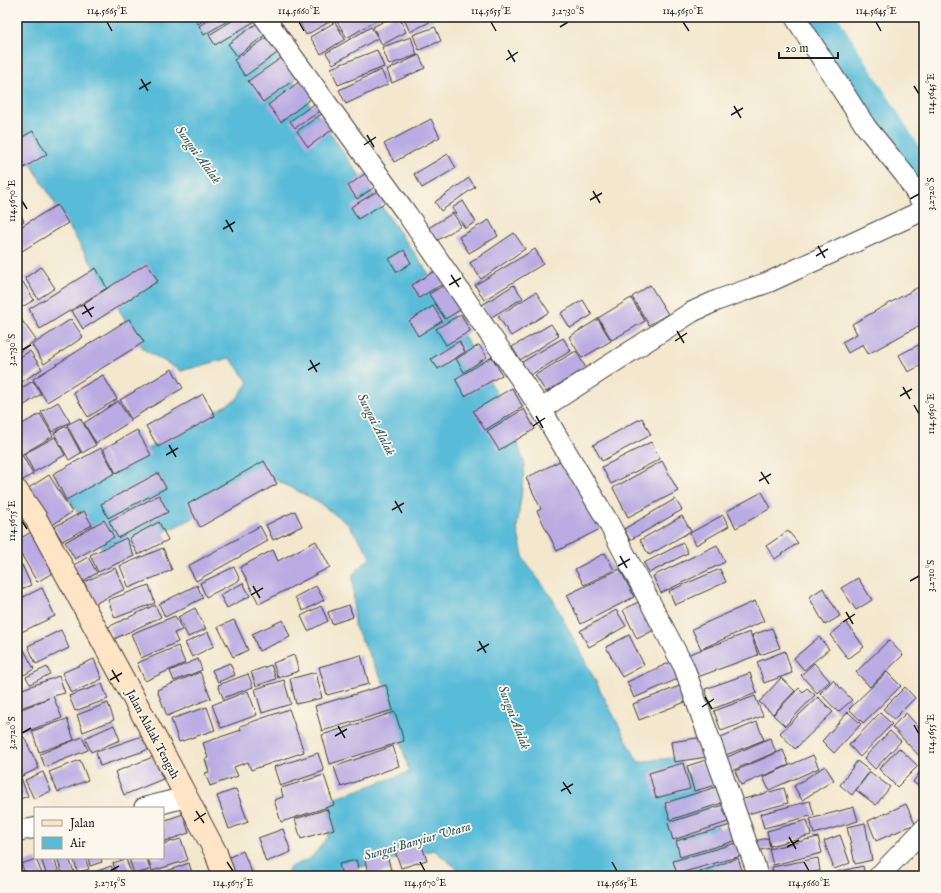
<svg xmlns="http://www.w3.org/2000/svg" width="941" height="893" font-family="'IM FELL English',serif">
<rect width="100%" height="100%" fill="#fbf7ec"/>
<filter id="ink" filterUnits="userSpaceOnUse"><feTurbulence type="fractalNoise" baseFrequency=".025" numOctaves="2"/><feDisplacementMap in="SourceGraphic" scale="8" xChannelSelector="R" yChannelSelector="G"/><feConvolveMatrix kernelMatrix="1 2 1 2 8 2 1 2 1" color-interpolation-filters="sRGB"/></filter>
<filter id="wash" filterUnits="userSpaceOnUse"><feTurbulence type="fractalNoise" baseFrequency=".012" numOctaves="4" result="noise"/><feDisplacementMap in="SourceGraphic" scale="16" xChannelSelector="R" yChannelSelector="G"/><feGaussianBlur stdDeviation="0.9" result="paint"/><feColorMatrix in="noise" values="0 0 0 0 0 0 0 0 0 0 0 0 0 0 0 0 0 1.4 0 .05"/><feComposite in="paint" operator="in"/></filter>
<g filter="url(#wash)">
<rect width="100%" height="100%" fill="#f3e7cd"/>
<path fill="#59bbd8" stroke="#3a6c7a" d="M17,17H246L270,48L427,271L505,408L525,465L517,528L524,560L551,596L638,762L678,757L725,839L732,876H466L434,850L322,876H287L289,868L311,858L328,837L330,800L409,772L385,686L354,625L353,574L371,557L348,524L315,500L270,477L185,522L109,558L65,494L236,400L248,382L230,358L181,371L143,349L17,141Z"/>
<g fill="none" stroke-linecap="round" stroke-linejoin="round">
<path stroke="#59bbd8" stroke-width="36" d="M817,17L899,148L924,184"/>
</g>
<g id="blocks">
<path fill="#baabe2" d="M194,17H210L198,24Z
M213,17H234L204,35L199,26Z
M238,17H253L255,21L215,45L209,35Z
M306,17H338L306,35L299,21Z
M343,17H379L380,18L347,38L337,21Z
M392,17H399L406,32L382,45L373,27Z
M403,17H439L410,32Z
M260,21L268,33L237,56L228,44Z
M335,22L345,39L321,54L310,37Z
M371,27L378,38L333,64L326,53Z
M435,27L441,41L419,50L413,35Z
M272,34L283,49L245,76L234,60Z
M411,37L417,55L389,65L382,47Z
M377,50L384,67L338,85L331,68Z
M419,55L425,68L392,83L387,70Z
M284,56L298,77L263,102L248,81Z
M381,70L388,84L346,104L339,90Z
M304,78L317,94L281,122L268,105Z
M320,100L325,108L295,128L290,121Z
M326,111L336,127L308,147L297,131Z
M431,119L440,137L394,162L384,144Z
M33,131L47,154L17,172V140Z
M448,154L456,168L422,188L414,174Z
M370,170L379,184L357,199L348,186Z
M469,178L475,187L441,211L435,202Z
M381,189L388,201L358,219L351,207Z
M463,201L476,222L465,228L452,208Z
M57,205L68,223L17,254V229Z
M17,209L24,221L17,225Z
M453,213L461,226L433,243L425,230Z
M489,220L498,236L469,253L459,237Z
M514,233L525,249L481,279L470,263Z
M535,249L543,264L484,300L475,285Z
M404,250L411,263L397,272L389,259Z
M147,263L158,281L83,329L72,311Z
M41,267L55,288L38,299L25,278Z
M96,268L107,288L40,329L29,309Z
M438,269L446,282L419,298L412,285Z
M23,282L34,300L17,310V286Z
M446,284L462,309L445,319L429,294Z
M924,284V323L868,354L863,344L848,353L842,342L857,334L852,324Z
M514,285L523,298L490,318L482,305Z
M650,285L668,314L649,325L632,297Z
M536,292L549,312L511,336L498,316Z
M631,298L645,321L612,340L598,318Z
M583,300L592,315L570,328L561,313Z
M433,306L442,321L418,336L409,321Z
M461,314L470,331L446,345L436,329Z
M21,319L36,340L17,353V322Z
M71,319L83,337L44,364L32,345Z
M129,319L144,342L47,402L33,379Z
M598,319L611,341L582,358L569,337Z
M551,324L559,336L520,360L512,347Z
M563,338L571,351L525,378L517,365Z
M459,341L465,352L438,369L431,359Z
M924,342V364L908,372L899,355Z
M479,345L487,357L464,372L456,359Z
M30,351L42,369L17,385V359Z
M576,351L586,368L546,392L535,375Z
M492,357L502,375L465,396L455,379Z
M172,369L183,388L131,419L120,400Z
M103,375L117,399L88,417L73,392Z
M33,381L41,394L17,410V391Z
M512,388L523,407L485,430L473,411Z
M203,394L215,416L158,447L146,426Z
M118,401L131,421L96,443L84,423Z
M58,402L70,422L52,432L41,412Z
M524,409L535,429L499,450L487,431Z
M40,414L53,436L21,455L17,449V427Z
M80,418L96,445L82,453L67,425Z
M642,418L651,435L602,461L593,445Z
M66,426L81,453L69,460L54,433Z
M137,430L151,455L116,473L103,449Z
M55,437L65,455L34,472L24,454Z
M651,442L660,459L611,484L602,467Z
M101,448L115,473L66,500L53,474Z
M22,455L33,474L19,482L17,478V458Z
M564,459L600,529L557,551L537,511L541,509L526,478Z
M264,461L277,484L200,527L188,504Z
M662,461L678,491L628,517L613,488Z
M158,473L166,488L108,518L101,504Z
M49,475L72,512L51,526L27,489Z
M762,492L771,508L736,528L727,511Z
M159,495L168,512L118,538L109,521Z
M675,499L682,510L630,540L624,529Z
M84,511L92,525L62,541L54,527Z
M295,511L302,526L273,540L266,525Z
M723,515L729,526L696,545L690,533Z
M682,516L691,531L649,555L640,540Z
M104,520L114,537L75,559L65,542Z
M159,522L168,540L138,555L129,538Z
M260,526L268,541L196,581L188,566Z
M33,531L56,571L37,582L17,547V540Z
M788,531L798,543L775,559L766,546Z
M126,538L134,556L98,572L90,555Z
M316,541L330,567L259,604L240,567L273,550L278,561Z
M683,543L688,553L649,573L644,563Z
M717,545L725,562L661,593L653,576Z
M163,548L172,570L129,588L120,566Z
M605,553L614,570L584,585L575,569Z
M88,557L97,573L81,582L72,566Z
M22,565L31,585L17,591V567Z
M234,567L240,580L206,597L200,583Z
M115,568L125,589L94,604L84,582Z
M620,569L634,597L581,624L567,595Z
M720,569L726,582L675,605L669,591Z
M858,578L872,600L856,610L841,588Z
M243,583L250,596L227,608L220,595Z
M149,585L155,603L115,618L108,600Z
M197,585L203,598L165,617L159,604Z
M316,586L324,600L303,611L295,597Z
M42,588L55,616L17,634V600Z
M823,588L840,616L825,625L809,597Z
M642,600L656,629L637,639L623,610Z
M755,601L764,621L701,649L692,629Z
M155,605L161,617L114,639L108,627Z
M349,605L353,617L332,624L328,612Z
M321,606L328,621L308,631L301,616Z
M195,608L206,629L188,637L178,617Z
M616,610L626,626L589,647L580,631Z
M175,616L182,630L174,633L178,642L141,658L131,634Z
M234,620L248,650L233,657L218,627Z
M283,620L290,637L259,651L252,634Z
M846,622L864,647L848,659L830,635Z
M772,628L780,648L760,655L752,635Z
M61,630L69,648L36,664L28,646Z
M208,632L214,646L192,657L185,643Z
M750,632L758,655L692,679L684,656Z
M629,635L644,665L622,677L606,647Z
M819,637L829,649L804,670L794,658Z
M889,640L903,655L870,687L856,672Z
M178,646L185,663L145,681L137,663Z
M24,650L34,669L24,675L17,662V654Z
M785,651L792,673L764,683L757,662Z
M294,655L299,671L278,678L273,663Z
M361,655L369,684L327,695L319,667Z
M94,659L102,679L71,693L62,673Z
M198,659L202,670L174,681L170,671Z
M673,661L680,678L634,698L627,682Z
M230,663L235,675L218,682L212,670Z
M814,663L830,681L817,693L801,675Z
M271,665L276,679L256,686L251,672Z
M47,667L50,674L30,684L26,677Z
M200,672L211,698L167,716L157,690Z
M316,672L322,698L296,704L290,679Z
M887,672L901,686L863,723L849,709Z
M750,673L757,693L712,709L705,689Z
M248,674L253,687L223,698L218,685Z
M59,676L65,693L53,696L62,718L23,733L17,719V711L49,698L17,709V691Z
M781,678L795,691L773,714L759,702Z
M284,680L291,704L262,713L255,689Z
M833,680L852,700L838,712L820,693Z
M102,684L108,699L75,711L69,696Z
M386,685L393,710L322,731L315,706Z
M682,685L688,701L639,720L633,704Z
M905,687L915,698L894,719L883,709Z
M799,688L803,692L807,688L815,695L785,726L773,715Z
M248,691L257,715L221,728L212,705Z
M755,696L763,716L721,731L714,711Z
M818,697L833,712L795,749L780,733Z
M108,703L114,720L83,732L77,715Z
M207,707L215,730L179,742L171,719Z
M289,709L304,752L251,770L248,762L234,767L238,776L210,786L205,773L209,772L205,759L208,758L203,743L241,730L240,726Z
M395,712L404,741L330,764L322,735Z
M848,712L861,724L834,753L822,741Z
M880,713L892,724L860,757L849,745Z
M906,713L924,733L923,760L892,727Z
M67,719L74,740L39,752L32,731Z
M757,722L764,740L723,756L716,739Z
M114,725L120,740L91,752L85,738Z
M890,731L901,741L875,769L864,758Z
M145,735L150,749L100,766L96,752Z
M24,737L39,768L20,777L17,769V741Z
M82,737L88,750L45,767L40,754Z
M703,737L707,757L674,762L671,742Z
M770,738L776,752L731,771L725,758Z
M393,746L399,766L341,787L334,767Z
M899,748L918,766L897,787L879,769Z
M783,750L789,765L741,785L735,771Z
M318,753L324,771L280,786L274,767Z
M813,755L819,768L769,790L763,777Z
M153,757L163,779L124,795L115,772Z
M712,758L720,784L694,791L687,766Z
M80,760L88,780L58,792L49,772Z
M857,761L870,771L852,795L840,785Z
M683,763L690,789L656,798L649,773Z
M825,766L834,780L802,800L794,786Z
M924,766V790L913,782Z
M43,772L51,791L34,799L25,780Z
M870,772L890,787L876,805L856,790Z
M324,775L334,805L281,822L274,800L283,797L281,788Z
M21,778L28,796L17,800V780Z
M716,787L722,803L670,820L665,803Z
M784,788L788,803L744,815L740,800Z
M236,789L248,822L229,829L217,796Z
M810,801L814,815L764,828L760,814Z
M906,804L915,824L876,841L868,821Z
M723,805L728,822L673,840L668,823Z
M854,807L858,821L814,834L810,819Z
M327,809L334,829L301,839L295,819Z
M183,814L189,833L163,842V821Z
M807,820L811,835L770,846L767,831Z
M865,823L872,860L855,864L847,827Z
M731,825L735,841L680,857L676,841Z
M283,829L291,852L266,862L258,838Z
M840,835L850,863L834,869L824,841Z
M818,837L822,853L773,865L769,849Z
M768,838L770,848L752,852L749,842Z
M181,839L188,860L152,871L148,858H163V844Z
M740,842L744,855L677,874L673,861Z
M421,843L427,860L401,868L395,851Z
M243,851L253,875L232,876L225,859Z
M386,851L391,870L369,876L364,857Z
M41,858H54L60,876H47Z
M57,858H69L75,875L63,876Z
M73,858H85L89,869L78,873Z
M88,858H101L102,862L90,866Z
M129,858H147L150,870L134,874Z
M738,858L744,876H689Z
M818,858L820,871L793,876H773L772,867Z
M36,859L43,876H26L21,864Z
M126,859L132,876H117L113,863Z
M356,860L360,876H342L339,864Z
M189,863L193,876H155V875Z
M111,866L115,876H94L93,873Z
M863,866L865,876H838L837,872Z"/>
</g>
</g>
<g filter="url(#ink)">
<use href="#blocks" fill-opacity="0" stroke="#3c3a37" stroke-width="1"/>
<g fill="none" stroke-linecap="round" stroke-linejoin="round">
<g stroke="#3c3a37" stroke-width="22">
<path id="street" d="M264,17L407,214L541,409L607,520L684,667L755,866L757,876
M795,17L866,127L905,175L924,206
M541,409L692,312L718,300L769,282L924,210
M144,808L186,797
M17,831L35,828
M879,876L924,829"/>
</g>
<g stroke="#3c3a37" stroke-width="24">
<path id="secondary" d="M17,491L35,517L158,743L216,853L224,876"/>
</g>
<use href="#street" stroke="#fff" stroke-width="20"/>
<use href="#secondary" stroke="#ffe4c6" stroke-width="22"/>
</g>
</g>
<path fill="none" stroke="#1c1c1c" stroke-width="1.5" d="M107,22L112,31M299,22L304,31M491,22L496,31M683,22L689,31M876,22L881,31M560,27L568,22M508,50L515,62M506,60L518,52M141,79L148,91M914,86L919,94M139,89L151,82M734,106L741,118M731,115L743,108M367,135L374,147M364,145L376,137M593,191L600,203M910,199L919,194M590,200L602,193M22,201L27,209M226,220L233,232M223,229L235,222M818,246L825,258M816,256L828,249M451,275L459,287M449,285L461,278M84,305L92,317M82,314L94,307M677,331L684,343M675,341L687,333M22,350L31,345M310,360L317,372M308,370L320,363M903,387L910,399M900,396L912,389M914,405L919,414M536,416L543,428M533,426L545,418M169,445L176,457M166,455L178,448M761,472L769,484M759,481L771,474M395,501L402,513M392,510L404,503M22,521L27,529M620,556L627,568M618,566L630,559M910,581L919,576M253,586L260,598M251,595L263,588M846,612L853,624M843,622L855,614M479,641L486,653M477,651L489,644M112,670L119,682M110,680L122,673M705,697L712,709M702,707L714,699M914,725L919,734M338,726L345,738M22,733L31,728M335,736L347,729M563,782L571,794M561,791L573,784M196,811L204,823M194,821L206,813M789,837L796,849M787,847L799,840M227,862L233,871M420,862L425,871M612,862L617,871M804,862L809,871M110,871L119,866"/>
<g text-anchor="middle" stroke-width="3.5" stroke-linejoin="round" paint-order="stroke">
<g font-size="12" fill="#1c1c1c" stroke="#fbf7ec">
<text transform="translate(153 734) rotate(62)" y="4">Jalan Alalak Tengah</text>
</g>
<g font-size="13" font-style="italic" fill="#345c67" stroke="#fbf7ec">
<text transform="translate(199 154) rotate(54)" y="5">Sungai Alalak</text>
<text transform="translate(377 424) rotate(63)" y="5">Sungai Alalak</text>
<text transform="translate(515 717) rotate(69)" y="5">Sungai Alalak</text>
<text transform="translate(417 840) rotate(-16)" y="5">Sungai Banyiur Utara</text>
</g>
</g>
<rect width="941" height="893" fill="none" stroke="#fbf7ec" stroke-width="44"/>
<rect x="34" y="807" width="130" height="52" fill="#fbf7ec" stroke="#a29f99"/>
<rect x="42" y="820" width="20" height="6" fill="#ffe4c6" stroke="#a29f99"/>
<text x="70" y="827" font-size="12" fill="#1c1c1c">Jalan</text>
<rect x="42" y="837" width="20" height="12" fill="#59bbd8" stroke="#a29f99"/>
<text x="70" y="847" font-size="12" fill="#1c1c1c">Air</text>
<path d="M779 52v6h59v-6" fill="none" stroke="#1c1c1c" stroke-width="2"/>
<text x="785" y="52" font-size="12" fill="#1c1c1c" stroke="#fbf7ec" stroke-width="3" paint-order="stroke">20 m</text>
<rect x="22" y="22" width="897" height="849" fill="none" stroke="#1c1c1c" stroke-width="1.5"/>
<g font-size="10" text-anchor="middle" fill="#1c1c1c">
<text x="107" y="14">114.5665°E</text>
<text x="299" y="14">114.5660°E</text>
<text x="491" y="14">114.5655°E</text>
<text x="568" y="14">3.2730°S</text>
<text x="683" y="14">114.5650°E</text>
<text x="876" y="14">114.5645°E</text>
<text transform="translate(930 94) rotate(-90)" y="4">114.5645°E</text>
<text transform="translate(930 194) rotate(-90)" y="4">3.2720°S</text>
<text transform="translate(11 201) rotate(-90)" y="4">114.5670°E</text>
<text transform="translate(11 350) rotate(-90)" y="4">3.2730°S</text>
<text transform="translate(930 414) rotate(-90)" y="4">114.5650°E</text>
<text transform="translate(11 521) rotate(-90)" y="4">114.5675°E</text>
<text transform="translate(930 576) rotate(-90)" y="4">3.2710°S</text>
<text transform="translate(11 733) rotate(-90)" y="4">3.2720°S</text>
<text transform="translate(930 734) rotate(-90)" y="4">114.5655°E</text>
<text x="110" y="886">3.2715°S</text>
<text x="233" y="886">114.5675°E</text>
<text x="425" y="886">114.5670°E</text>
<text x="617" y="886">114.5665°E</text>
<text x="809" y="886">114.5660°E</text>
</g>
</svg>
